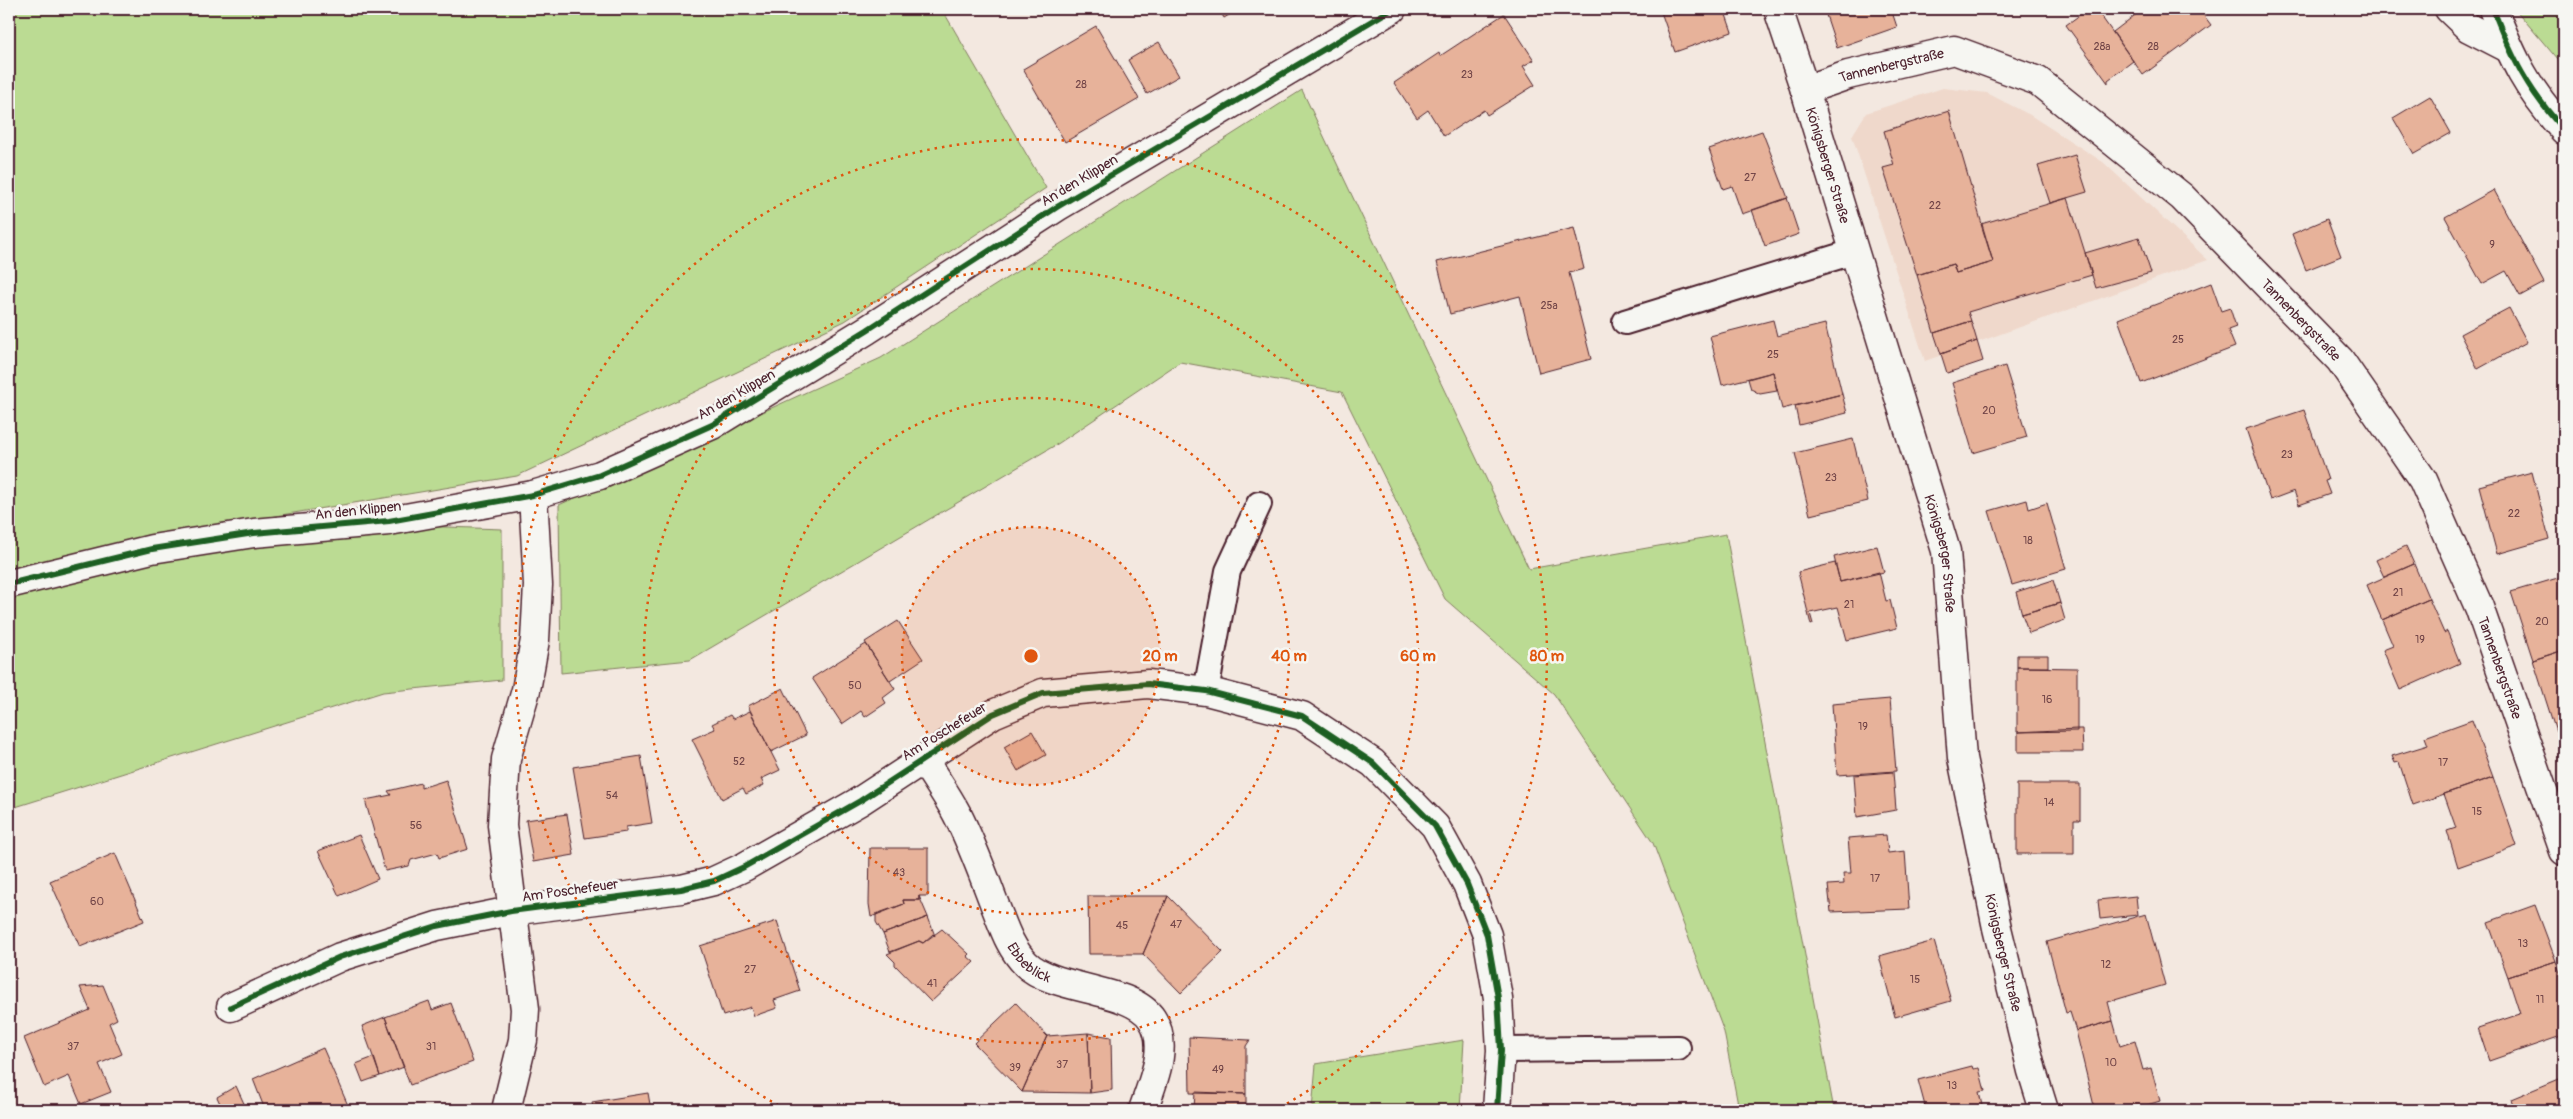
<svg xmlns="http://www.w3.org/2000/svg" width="2573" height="1119" font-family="Pangolin,sans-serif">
<rect width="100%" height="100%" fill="#f3e8e0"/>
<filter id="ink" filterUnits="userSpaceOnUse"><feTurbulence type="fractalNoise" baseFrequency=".02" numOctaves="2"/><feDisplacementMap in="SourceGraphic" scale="10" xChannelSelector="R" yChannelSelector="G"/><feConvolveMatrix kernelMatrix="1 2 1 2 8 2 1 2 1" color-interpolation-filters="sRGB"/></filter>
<g filter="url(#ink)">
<path fill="#efd8cb" d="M1943,88L1987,93L2030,115L2103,162L2208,260L1925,361L1852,136L1866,113Z"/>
<path fill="#bbdb93" stroke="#827d5f" d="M9,9H942L1046,188L845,321L517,476L251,520L502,529V680L383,692L9,809Z
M2515,9H2564V67Z
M1302,90L1529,569L1726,534L1834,1110H1739L1724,1032L1653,843L1554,694L1445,599L1342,392L1180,362L1059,443L690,660L561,673L559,505L881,358Z
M1464,1040L1460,1110H1312L1316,1064Z"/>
<path fill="#e7b29a" stroke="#4a1f2b" d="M1219,9H1239L1224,18Z
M1660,9H1724L1732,32L1675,52Z
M1824,9H1891L1897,27L1837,48Z
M2088,9H2096L2133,61L2108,80V83L2066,25Z
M2143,9H2199L2211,25L2143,75L2113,32Z
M1504,14L1534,60L1523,66L1535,85L1487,115L1484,110L1444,136L1428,110L1417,118L1394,83L1439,53L1440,56Z
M1096,26L1139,99L1065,142L1023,69Z
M1159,42L1179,76L1147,94L1128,60Z
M2430,96L2451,133L2414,154L2393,118Z
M1949,111L1993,262L1956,273L1953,264L1917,275L1883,168L1894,165L1884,131Z
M1762,131L1788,198L1742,214L1732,186L1723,189L1709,149Z
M2075,155L2087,192L2050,203L2038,166Z
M2494,190L2544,283L2520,296L2506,271L2482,284L2445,217Z
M1787,198L1799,234L1765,246L1752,210Z
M2068,198L2092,275L1968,312L1971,321L1934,333L1917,275L1953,264L1956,273L1993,262L1981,224Z
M2327,219L2341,256L2306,270L2292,234Z
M1574,228L1584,269L1569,273L1591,359L1539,373L1520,296L1450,314L1437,262Z
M2139,237L2151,273L2096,288L2085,253Z
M2211,283L2221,311L2230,308L2236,327L2228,330L2235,347L2141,383L2118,319Z
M2509,308L2527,342L2478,369L2460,334Z
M1773,320L1777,336L1825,324L1842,394L1782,409L1773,372L1722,385L1710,336Z
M1971,321L1977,341L1941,354L1934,333Z
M1977,341L1983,361L1947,373L1941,354Z
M2005,366L2027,437L1973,453L1952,383Z
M1773,372L1777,391L1760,394L1751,389L1748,379Z
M1842,394L1847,413L1799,425L1795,406Z
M2304,410L2328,480L2325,481L2330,494L2299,505L2294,491L2270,500L2246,429Z
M1853,439L1868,501L1810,515L1795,453Z
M2564,466V486H2562L2558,467Z
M2532,472L2549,539L2497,554L2479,486Z
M2027,500L2029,509L2047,503L2066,569L2012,585L1989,511Z
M1877,546L1884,572L1840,582L1834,557Z
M2406,546L2414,564L2384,577L2376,560Z
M1835,563L1840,582L1879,572L1886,601L1890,600L1897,628L1847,640L1838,607L1810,613L1813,624L1811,625L1798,572Z
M2414,564L2429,599L2382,620L2367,585Z
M2561,577L2564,588V650L2533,660L2511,592Z
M2053,580L2060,603L2022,614L2016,592Z
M2429,599L2444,633L2447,631L2460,663L2400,690L2383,650L2393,646L2382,620Z
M2060,603L2065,620L2029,633L2022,614Z
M898,621L923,659L890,681L865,642Z
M866,644L895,689L883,698L886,703L865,717L861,711L842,724L812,678Z
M2564,650V729L2556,732L2533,660Z
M2017,655H2048V667H2017Z
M2017,667L2077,668V731L2017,732Z
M783,688L806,735L771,752L748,706Z
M1890,699L1896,771L1837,775L1832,704Z
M750,711L780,770L761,779L764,785L746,794L743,788L722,799L692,739L715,729L712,724L730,715L733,719Z
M2472,720L2493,777L2413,805L2399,762L2395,763L2392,756L2428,745L2425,737Z
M2077,729H2082L2083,752H2018V732Z
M1032,731L1046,755L1018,771L1004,747Z
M641,756L652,823L626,827V832L585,838L573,767Z
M1893,772L1896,810L1857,817L1854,775Z
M2493,777L2517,846L2458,867L2447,831L2456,828L2444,794Z
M446,780L468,849L439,858L437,853L411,860L409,866L385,871L365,800L391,795L388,791L421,783V788Z
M2017,784H2080V820H2074V854H2017Z
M567,814L574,855L533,862L526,820Z
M359,835L378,879L339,896L318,851Z
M1886,835L1888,853L1905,851L1909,909L1831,912L1828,885L1844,884L1843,873H1851L1848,838Z
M870,848H928V896H919V900H903L904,904L871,917L869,904Z
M115,853L144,921L80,947L50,881Z
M919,896L928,917L883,934L876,922V914L904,904L903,900H919Z
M1088,896H1168L1143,954H1089Z
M1168,896L1223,952L1181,993L1143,954Z
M2136,896L2138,915L2100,919L2098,900Z
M2535,905L2556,961L2508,977L2488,922Z
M2146,914L2165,985L2108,1002L2113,1021L2076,1031L2070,1012L2066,1013L2047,942Z
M928,917L935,936L933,934L923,943L919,941L890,952L883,934Z
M777,921L800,991L774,1000L777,1008L754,1016L751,1007L723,1016L700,946Z
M942,929L969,954L967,956L974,962L931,1002L895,965V962L887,954L919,941L923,943Z
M1934,941L1951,1001L1895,1017L1879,956Z
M2556,961L2564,984V1035L2489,1061L2478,1028L2520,1014L2508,977Z
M103,985L117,1019L109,1023L122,1054L99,1064L111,1092L81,1104L69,1076L44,1087L24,1038L90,1010L80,987Z
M429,1001L432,1010L451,1003L473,1062L410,1085L385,1017Z
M1016,1003L1047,1036L1022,1092L974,1043Z
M385,1017L404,1067L380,1076L362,1026Z
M2113,1021L2120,1046L2135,1041L2143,1070L2151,1068L2160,1101L2131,1110H2095L2076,1031Z
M1088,1033L1111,1037L1112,1090L1090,1093Z
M1088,1033L1090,1093L1022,1092L1047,1036Z
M1189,1037L1250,1040L1246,1046V1094L1190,1093Z
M323,1048L350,1110H265L253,1079Z
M374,1057L380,1076L363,1082L356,1064Z
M1972,1066L1973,1069L1979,1068L1985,1091L1979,1092L1983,1110H1908L1925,1106L1918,1080Z
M2564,1077V1110H2515L2511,1099Z
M236,1086L247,1110H223L217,1097Z
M1195,1092L1246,1094V1110H1194Z
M648,1093L651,1110H593L592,1102Z"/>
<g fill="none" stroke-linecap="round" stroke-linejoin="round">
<g stroke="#4a1f2b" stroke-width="28">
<path id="service" d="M1625,322L1853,252
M1206,691L1228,571L1259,504
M1501,1050L1678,1048"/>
</g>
<g stroke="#4a1f2b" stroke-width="31">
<g id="minor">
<path id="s1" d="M1778,9L1805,90L1946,551L1962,758L1997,928L2032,1071L2044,1110"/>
<path d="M2449,9L2469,28L2508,48"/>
<path d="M2493,9C2513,60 2527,89 2564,130"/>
<path id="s2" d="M1805,90L1848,75L1954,50L2038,81L2182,197L2340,360L2423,480L2479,607L2564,851"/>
<path d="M9,584L152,549L254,533L389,521L533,495L600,475L712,425L867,330L1057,207L1392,9"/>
<path id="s3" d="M923,759C934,777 947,795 957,814C972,843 984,877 996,908C1004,928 1010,948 1026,964C1054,991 1131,987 1152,1019C1170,1046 1152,1083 1143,1110"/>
<path d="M231,1007L340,957L437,926L511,911L681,889L714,881L744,867L860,801L993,714L1043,693L1148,684L1206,691L1302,716L1373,763L1435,826L1467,884L1487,935L1498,998L1501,1050L1497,1110"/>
<path d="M506,1110L523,1040L525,1009L502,825L506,759L526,690L535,640L538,585L533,495"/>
</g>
</g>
<use href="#service" stroke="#f6f6f2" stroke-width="24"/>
<use href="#minor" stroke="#f6f6f2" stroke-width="28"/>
<g stroke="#f6f6f2" stroke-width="9">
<path id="cycleway" d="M2493,9C2513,60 2527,89 2564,130
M9,584L152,549L254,533L389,521L533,495L600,475L712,425L867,330L1057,207L1392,9
M231,1007L340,957L437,926L511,911L681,889L714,881L744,867L860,801L993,714L1043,693L1148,684L1206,691L1302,716L1373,763L1435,826L1467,884L1487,935L1498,998L1501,1050L1497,1110"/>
</g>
<use href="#cycleway" stroke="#1b5e20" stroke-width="6"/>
</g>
</g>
<circle cx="1031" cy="656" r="129" fill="#e0560e" fill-opacity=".12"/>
<g fill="none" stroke="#e0560e" stroke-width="2.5" stroke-dasharray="2.5 5">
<circle cx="1031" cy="656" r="129"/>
<circle cx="1031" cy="656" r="258"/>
<circle cx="1031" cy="656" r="387"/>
<path d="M785 1109A516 516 0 1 1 1277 1109"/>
</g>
<g text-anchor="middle" stroke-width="5" stroke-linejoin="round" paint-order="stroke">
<g font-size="11" fill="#714447">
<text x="2102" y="50">28a</text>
<text x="2153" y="50">28</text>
<text x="1467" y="78">23</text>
<text x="1081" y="88">28</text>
<text x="1750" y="181">27</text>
<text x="1935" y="209">22</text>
<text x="2492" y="248">9</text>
<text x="1549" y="309">25a</text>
<text x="2178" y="343">25</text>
<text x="1773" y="358">25</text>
<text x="1989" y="414">20</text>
<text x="2287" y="458">23</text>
<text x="1831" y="481">23</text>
<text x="2514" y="517">22</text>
<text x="2028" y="544">18</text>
<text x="2398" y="596">21</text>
<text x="1849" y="608">21</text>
<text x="2542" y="625">20</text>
<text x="2420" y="643">19</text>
<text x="855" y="689">50</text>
<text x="2047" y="703">16</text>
<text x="1863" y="730">19</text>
<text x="739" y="765">52</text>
<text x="2443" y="766">17</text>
<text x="612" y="799">54</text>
<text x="2049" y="806">14</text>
<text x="2477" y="815">15</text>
<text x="416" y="829">56</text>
<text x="899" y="876">43</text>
<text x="1875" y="882">17</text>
<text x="97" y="905">60</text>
<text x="1176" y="928">47</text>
<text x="1122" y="929">45</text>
<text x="2523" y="947">13</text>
<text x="2106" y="968">12</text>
<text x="750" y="973">27</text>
<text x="1915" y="983">15</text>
<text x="932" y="987">41</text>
<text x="2540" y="1003">11</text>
<text x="73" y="1050">37</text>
<text x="431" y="1050">31</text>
<text x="2111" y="1066">10</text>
<text x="1062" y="1068">37</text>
<text x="1015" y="1071">39</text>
<text x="1218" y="1073">49</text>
<text x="1952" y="1089">13</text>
</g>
<g font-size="14" fill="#4a1f2b" stroke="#f6f6f2">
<text dy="5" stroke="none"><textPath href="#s2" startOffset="90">Tannenbergstraße</textPath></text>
<text dy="5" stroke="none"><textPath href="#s1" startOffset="164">Königsberger Straße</textPath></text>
<text transform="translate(1079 180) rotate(-31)" y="5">An den Klippen</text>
<text dy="5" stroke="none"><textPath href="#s2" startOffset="600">Tannenbergstraße</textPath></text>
<text transform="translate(736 394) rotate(-30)" y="5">An den Klippen</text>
<text transform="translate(358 510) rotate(-6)" y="5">An den Klippen</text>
<text dy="5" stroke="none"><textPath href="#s1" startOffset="569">Königsberger Straße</textPath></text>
<text dy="5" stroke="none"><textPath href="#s2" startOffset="1005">Tannenbergstraße</textPath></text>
<text transform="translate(944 731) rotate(-32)" y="5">Am Poschefeuer</text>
<text transform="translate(570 890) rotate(-8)" y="5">Am Poschefeuer</text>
<text dy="5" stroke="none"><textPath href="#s1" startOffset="974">Königsberger Straße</textPath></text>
<text dy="5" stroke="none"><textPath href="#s3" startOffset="232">Ebbeblick</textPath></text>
</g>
</g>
<circle cx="1031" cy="656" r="8" fill="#e0560e" stroke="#f6f6f2" stroke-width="2.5"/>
<g font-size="15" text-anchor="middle" font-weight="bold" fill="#e0560e" stroke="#f6f6f2" stroke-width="5" stroke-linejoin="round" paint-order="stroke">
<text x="1160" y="661">20 m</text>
<text x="1289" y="661">40 m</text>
<text x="1418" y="661">60 m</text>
<text x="1547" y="661">80 m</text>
</g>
<rect width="2573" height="1119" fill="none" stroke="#f6f6f2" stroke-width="30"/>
<rect x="15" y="15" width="2543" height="1089" fill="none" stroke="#4a1f2b" stroke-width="2" filter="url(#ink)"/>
</svg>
